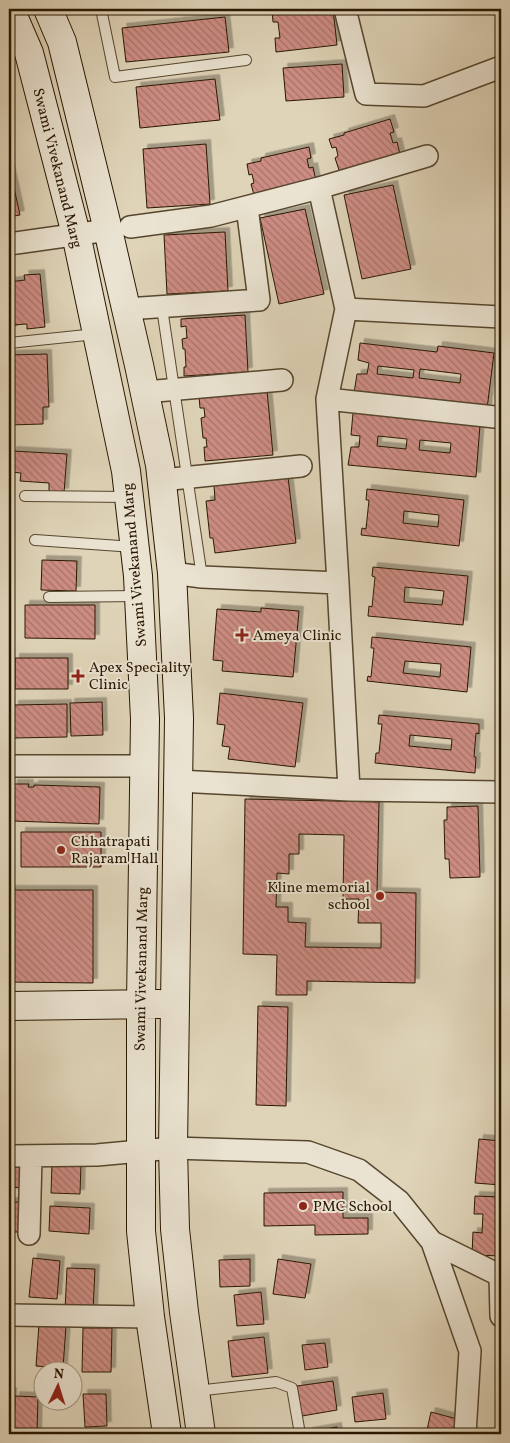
<svg xmlns="http://www.w3.org/2000/svg" width="510" height="1443" font-family="Vollkorn,serif">
<defs>
<pattern id="building-back-hatch" width="6" height="6" patternUnits="userSpaceOnUse" patternTransform="scale(1.25)"><rect width="6" height="6" fill="#ce8d84"/><path d="M-1 5l2 2M0 0l6 6M5-1l2 2" fill="none" stroke="#a7726a"/></pattern>
<filter id="shadow"><feDropShadow dx="4.5" dy="-4.5" stdDeviation="0" flood-color="#0004"/></filter>
</defs>
<rect width="100%" height="100%" fill="#dfd4b8"/>
<filter id="stains"><feTurbulence type="fractalNoise" baseFrequency=".004" numOctaves="4"/><feColorMatrix values="0 0 0 0 .2 0 0 0 0 .09 0 0 0 0 .02 0 0 0 .5 -.17"/></filter>
<radialGradient id="worn" r=".72"><stop offset=".6" stop-color="#630" stop-opacity="0"/><stop offset="1" stop-color="#630" stop-opacity=".3"/></radialGradient>
<path fill="url(#building-back-hatch)" stroke="#291700" fill-rule="evenodd" filter="url(#shadow)" d="M288,9H333L337,45L276,52L275,38H280L278,22H273L272,10Z
M225,17L229,52L126,62L122,28Z
M342,64L344,97L286,101L283,68Z
M215,79L220,120L140,128L136,87Z
M390,119L394,132L390,133L393,143L397,142L400,154L340,173L335,158L338,156L336,147L332,148L329,139L344,135V133Z
M206,144L210,204L147,208L143,149Z
M309,147L311,158L307,159L309,168L313,167L316,181L254,195L251,184L254,183L252,174L249,175L247,164L261,161V158Z
M9,165L20,215L9,217Z
M393,185L411,269L362,279L344,195Z
M305,209L324,294L279,304L260,218Z
M225,232L228,291L167,294L164,235Z
M40,274L45,327L27,329V324L12,325L13,330L9,331V282L25,280L24,275Z
M245,315L248,372L184,376V367H186L185,349H183L182,339L187,338L186,326L181,327V319Z
M360,343L437,352L438,346L494,353L487,409L354,393L357,374H367L369,363L358,360ZM378,366L414,370L413,378L377,374ZM420,369L461,374L460,383L419,378Z
M47,354L49,407H43V424L9,425V355Z
M267,390L273,455L205,461L204,447H207L206,438H203L201,418L205,417L204,408H200L199,396Z
M353,413L480,425L476,477L348,465L351,447H359L360,436L351,435ZM378,436L407,439L406,449L377,446ZM420,440L451,443L450,453L419,450Z
M12,451L67,454L64,493L49,492V483L20,481L21,473L10,472Z
M288,477L296,543L215,553L213,538H210L206,501L215,500L214,485Z
M367,489L464,500L459,546L361,535L362,528L366,529L369,500H366ZM404,511L439,515L438,527L403,523Z
M42,560L77,561L76,591L41,590Z
M373,567L468,576L463,625L368,616L369,606L372,607L375,577L372,576ZM405,587L444,591L442,605L404,602Z
M25,605H95V639L25,638Z
M261,608L299,611L293,677L222,671L223,661L213,660L217,609L261,612Z
M372,637L471,647L467,692L367,681L368,676L371,677L374,648H371ZM405,661L441,664L440,677L403,673Z
M15,658H68V689H15Z
M220,693L303,703L295,767L228,759L230,747L222,746L225,725L217,724Z
M102,702L103,735L71,736L70,703Z
M67,704V737L14,738V705Z
M379,715L479,724V734L476,733L474,757H476L475,773L375,763L376,753H379L382,724H378ZM410,735L452,739L451,750L409,746Z
M13,784H29L28,787H34V785L100,787L99,824L12,821Z
M245,799L379,802L377,892L416,893L415,983L307,981V995H276L277,955L243,954ZM299,834L344,835L343,899H359L358,923H381V948L305,947L306,923L288,922V907H276L277,873L289,874V854H299Z
M478,806L480,877L450,878L449,859H445L444,820H447V807Z
M21,832H101V867H21Z
M9,890H93V983L9,982Z
M258,1006L288,1007L286,1106L256,1105Z
M479,1139L501,1141V1185L475,1183Z
M52,1163H81L80,1194L51,1193Z
M9,1164H21V1188L9,1187Z
M343,1192V1218H368V1234L315,1235V1225L264,1226V1193Z
M475,1196L501,1197V1256L472,1255L473,1232L482,1233L483,1214H474Z
M9,1202H21V1232H9Z
M50,1206L90,1208L89,1234L49,1231Z
M33,1258L60,1261L57,1299L29,1297Z
M250,1259V1286L220,1287L219,1260Z
M278,1259L311,1264L305,1298L273,1294Z
M67,1268L95,1269L93,1311L65,1310Z
M261,1292L264,1324L237,1326L234,1295Z
M39,1324L66,1326L63,1368L36,1366Z
M83,1328H112L111,1372H82Z
M264,1337L268,1373L232,1377L228,1341Z
M325,1343L328,1367L305,1370L302,1345Z
M333,1381L337,1410L302,1416L297,1386Z
M9,1392H12V1429H9Z
M383,1393L386,1419L355,1422L352,1397Z
M83,1394H106L107,1426L85,1427Z
M15,1396L38,1397L37,1434L14,1433Z
M431,1412L457,1419L453,1434H435V1432L427,1430Z
M337,1427L338,1434H308V1432Z"/>
<g fill="none" stroke-linecap="round" stroke-linejoin="round">
<g stroke="#56462e" stroke-width="12">
<path id="lane" d="M101,9L115,77L246,60
M162,308L202,577
M9,343L96,334
M25,496L128,497
M35,540L134,547
M49,597L138,596
M196,1391L276,1382L292,1388L300,1434"/>
</g>
<g stroke="#56462e" stroke-width="24">
<path id="street" d="M345,9L366,94L424,96L501,67
M319,188L427,156
M130,227L211,216L319,188L346,309L501,317
M9,244L108,230
M126,309L259,300L247,207
M145,392L282,380
M327,399L495,417
M162,480L301,466
M172,573L202,577L338,583L327,399L346,309
M338,583L349,790
M9,766H144
M178,781L349,790L501,792
M9,1156L97,1155L173,1148L308,1152L359,1170L399,1201L432,1242L470,1351L465,1434
M29,1234L31,1157
M432,1242L501,1276
M500,1276L501,1316
M9,1315L150,1317"/>
</g>
<g stroke="#291700" stroke-width="30">
<path id="secondary" d="M10,9L29,53L76,234L126,471L138,576L145,719L141,1004V1231L150,1317L167,1434
M48,9L62,42L108,230L139,365L160,465L172,573L179,718L173,1148L175,1229L184,1312L201,1434
M9,1006L159,1004"/>
</g>
<use href="#lane" stroke="#eae3d1" stroke-width="10"/>
<use href="#street" stroke="#eae3d1" stroke-width="21"/>
<use href="#secondary" stroke="#eae3d1" stroke-width="28"/>
</g>
<g fill="#8f2418" stroke="#eae3d1" stroke-width="2">
<path d="M239.5 627.5h5v5h5v5h-5v5h-5v-5h-5v-5h5z"/>
<path d="M75.5 668.5h5v5h5v5h-5v5h-5v-5h-5v-5h5z"/>
<circle cx="61" cy="850" r="5"/>
<circle cx="380" cy="896" r="5"/>
<circle cx="303" cy="1206" r="5"/>
</g>
<g text-anchor="middle" stroke-width="4" stroke-linejoin="round" paint-order="stroke">
<g font-size="15" fill="#291700" stroke="#eae3d1">
<text transform="translate(58 168) rotate(76)" y="5">Swami Vivekanand Marg</text>
<text transform="translate(134 565) rotate(-95)" y="5">Swami Vivekanand Marg</text>
<text transform="translate(141 969) rotate(-89)" y="5">Swami Vivekanand Marg</text>
</g>
<g font-size="15" fill="#291700" stroke="#eae3d1" text-anchor="start">
<text x="253" y="640">Ameya Clinic</text>
<text x="89" y="672">Apex Speciality<tspan x="89" dy="17">Clinic</tspan></text>
<text x="71" y="846">Chhatrapati<tspan x="71" dy="17">Rajaram Hall</tspan></text>
<text x="370" y="892" text-anchor="end">Kline memorial<tspan x="370" dy="17">school</tspan></text>
<text x="313" y="1211">PMC School</text>
</g>
</g>
<rect width="510" height="1443" fill="none" stroke="#dfd4b8" stroke-width="30"/>
<rect x="10" y="10" width="490" height="1423" fill="none" stroke="#291700" stroke-width="2.5"/>
<rect x="15" y="15" width="480" height="1413" fill="none" stroke="#291700"/>
<g transform="translate(58 1386) rotate(4)"><circle r="24" fill="#eae3d1" stroke="#9d917d"/>
<path d="M0-4L9 19L0 12L-9 19Z" fill="#8f2418"/>
<text y="-8" font-size="14" font-weight="bold" text-anchor="middle" fill="#291700">N</text>
</g>
<rect width="100%" height="100%" filter="url(#stains)"/>
<rect width="100%" height="100%" fill="url(#worn)"/>
</svg>
